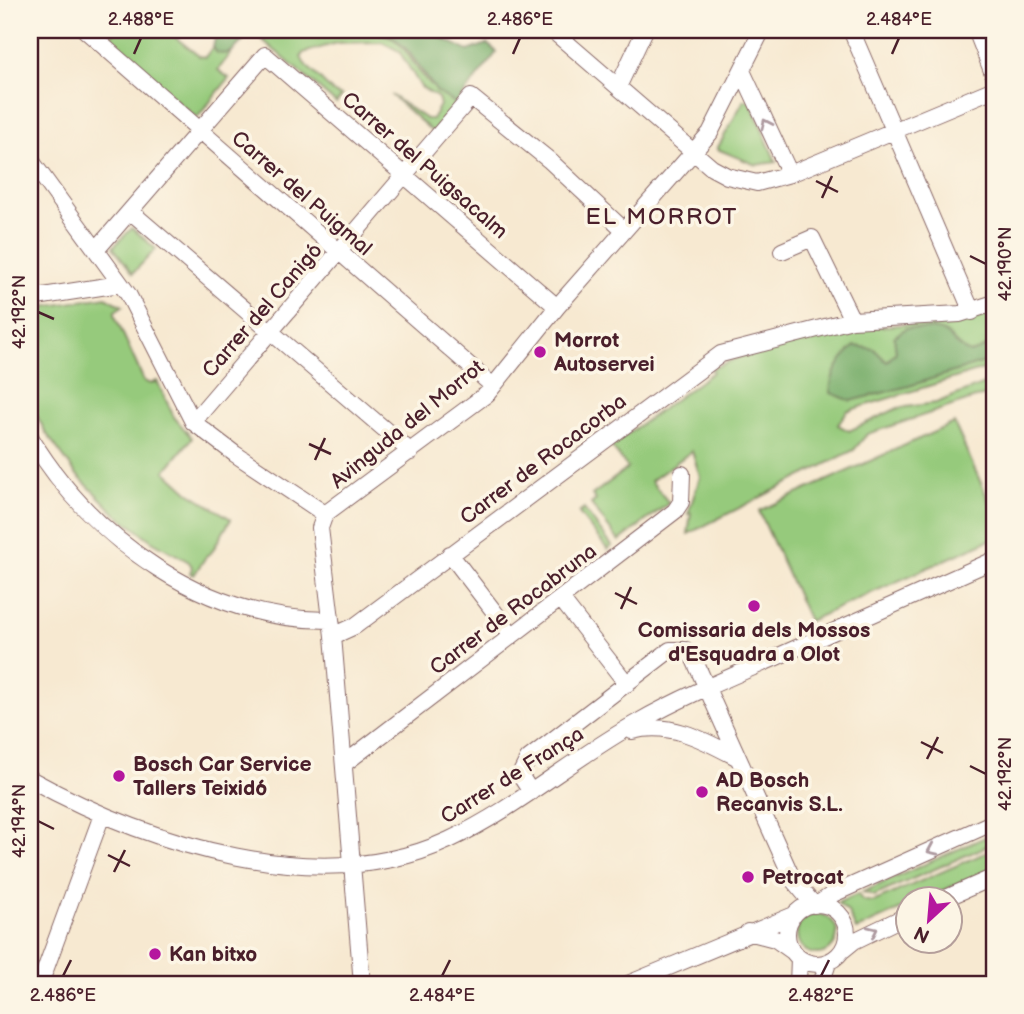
<svg xmlns="http://www.w3.org/2000/svg" width="1024" height="1014" font-family="'Balsamiq Sans',sans-serif">
<rect width="100%" height="100%" fill="#fcf5e5"/>
<filter id="ink" filterUnits="userSpaceOnUse"><feTurbulence type="fractalNoise" baseFrequency=".0143" numOctaves="2"/><feDisplacementMap in="SourceGraphic" scale="14" xChannelSelector="R" yChannelSelector="G"/><feConvolveMatrix kernelMatrix="1 2 1 2 8 2 1 2 1" color-interpolation-filters="sRGB"/></filter>
<filter id="wash" filterUnits="userSpaceOnUse"><feTurbulence type="fractalNoise" baseFrequency=".00686" numOctaves="4" result="noise"/><feDisplacementMap in="SourceGraphic" scale="28" xChannelSelector="R" yChannelSelector="G"/><feGaussianBlur stdDeviation="1.57" result="paint"/><feColorMatrix in="noise" values="0 0 0 0 0 0 0 0 0 0 0 0 0 0 0 0 0 1.4 0 .05"/><feComposite in="paint" operator="in"/></filter>
<g filter="url(#wash)">
<rect width="100%" height="100%" fill="#f7e9d1"/>
<path fill="#96ca7b" stroke="#707453" stroke-width="2" d="M116,30H166L199,56L205,57L213,47L217,53H231L218,70L229,78L197,118L107,41Z
M251,30H267L277,36L381,32C407,42 411,65 429,83C437,91 447,97 456,104L433,132L391,95L426,119H432L440,105L438,98L421,87L399,51L382,42L337,43L303,53L301,57L304,63L334,93L342,96L336,103Z
M744,100L750,101L776,162L756,165L717,149Z
M132,228L156,249L133,273L113,247Z
M106,297L123,306L115,311V316L144,381L150,384L157,381L174,417L192,438L165,471L188,492L231,519L211,553L207,555L194,575L190,573L192,567L189,562L152,541L116,514L77,475L46,433L30,403V309Z
M994,311V366L847,411L838,425L849,431L898,408L936,403L994,380V392L867,434L854,450L688,534L691,513L688,514L700,477L692,451L651,481L669,503L619,541L591,504L596,500L592,495L628,468L611,446L713,372L711,369L744,355L849,329L974,319Z
M954,423L994,512V538L809,621L759,511Z
M584,509L612,546L608,550L579,513Z
M994,833V843L874,896L863,892Z
M994,849V868L926,898H908V906L856,930L848,912L837,903L858,894L862,900L873,902Z
M797 934a20 20 0 1 1 40 0a20 20 0 1 1-40 0Z"/>
<path fill="#78ae6b" stroke="#61664b" stroke-width="2" d="M217,30H255C240,37 237,58 217,53L213,47Z
M365,30H433L436,35L468,51L487,44L497,52L456,104L437,92L408,51L393,37Z
M994,322V359L909,386L851,401L831,393C828,378 843,355 855,346L874,349L887,362L896,352L894,337L906,328C916,329 940,327 948,335C955,343 959,348 970,353C994,346 988,343 994,322Z"/>
</g>
<g filter="url(#ink)">
<g fill="none" stroke-linecap="round" stroke-linejoin="round">
<g stroke="#876665" stroke-width="18">
<path id="minor" d="M85,30L493,386
M552,30L712,168L727,176L757,183L790,174L994,89
M851,30L972,312
M976,30L994,76
M743,73L790,174
M619,85L645,30
M30,159L128,294L193,422L235,454L325,514
M130,211L411,452
M97,249L265,55L557,307
M782,251L812,238L852,320
M30,298L120,284
M193,422L471,97L549,160L624,230
M30,437C93,541 206,621 330,620
M325,514L487,394L557,307L710,133L762,30
M325,514L320,528L333,636L362,984
M450,554L512,635
M561,599L627,684
M333,636L355,626L721,354L852,320L960,314L994,303
M632,731C671,721 704,740 738,758
M344,764L675,511L681,502L682,474
M30,779C148,844 320,900 449,840C517,808 573,758 638,722C684,696 733,676 781,655C852,623 923,592 994,560
M531,792L520,775L528,759L670,650H686L693,657L793,880L814,905
M946,898L994,877
M818,904L833,894L994,822
M787 934a30 30 0 1 1 60 0a30 30 0 1 1-60 0Z
M748,932L775,939L792,951
M843,950L854,941L908,915
M40,984L102,815
M628,984L794,915
M798,984L799,958
M821,984L828,963"/>
</g>
<use href="#minor" stroke="#fff" stroke-width="16"/>
</g>
<defs><path id="oneway-chevron" d="M-2-3.5L2.5 0L-2 3.5" fill="none" stroke-width="1.6" stroke-linecap="round" stroke-linejoin="round" transform="scale(1.75)"/></defs>
<g stroke="#ae9aa0">
<use href="#oneway-chevron" transform="translate(766 124) rotate(-115)"/>
<use href="#oneway-chevron" transform="translate(932 850) rotate(156)"/>
<use href="#oneway-chevron" transform="translate(873 931) rotate(-25)"/>
</g>
</g>
<path fill="none" stroke="#4a1f2b" stroke-width="2.5" d="M134,54L141,38M513,54L520,38M892,54L899,38M816,181L838,192M822,198L832,176M970,256L986,264M38,312L54,319M309,444L331,454M315,460L325,438M615,593L637,604M621,609L631,587M921,742L943,753M927,759L938,737M970,766L986,774M38,821L54,829M108,855L130,866M114,872L125,850M63,976L71,960M442,976L450,960M821,976L829,960"/>
<g fill="#b5179e" stroke="#fcf5e5" stroke-width="2.5">
<circle cx="540" cy="352" r="7"/>
<circle cx="754" cy="606" r="7"/>
<circle cx="119" cy="776" r="7"/>
<circle cx="702" cy="792" r="7"/>
<circle cx="748" cy="877" r="7"/>
<circle cx="155" cy="954" r="7"/>
</g>
<g text-anchor="middle" stroke-width="7" stroke-linejoin="round" paint-order="stroke">
<g font-size="21" fill="#4a1f2b" stroke="#fcf5e5">
<text transform="translate(425 165) rotate(41)" y="7">Carrer del Puigsacalm</text>
<text transform="translate(302 193) rotate(41)" y="7">Carrer del Puigmal</text>
<text transform="translate(262 310) rotate(-49)" y="7">Carrer del Canigó</text>
<text transform="translate(407 424) rotate(-39)" y="7">Avinguda del Morrot</text>
<text transform="translate(543 459) rotate(-37)" y="7">Carrer de Rocacorba</text>
<text transform="translate(513 609) rotate(-37)" y="7">Carrer de Rocabruna</text>
<text transform="translate(512 775) rotate(-32)" y="7">Carrer de França</text>
</g>
<g font-size="21" font-weight="bold" fill="#4a1f2b" stroke="#fcf5e5" text-anchor="start">
<text x="554" y="347">Morrot<tspan x="554" dy="24">Autoservei</tspan></text>
<text x="754" y="637" text-anchor="middle">Comissaria dels Mossos<tspan x="754" dy="24">d'Esquadra a Olot</tspan></text>
<text x="133" y="771">Bosch Car Service<tspan x="133" dy="24">Tallers Teixidó</tspan></text>
<text x="716" y="787">AD Bosch<tspan x="716" dy="24">Recanvis S.L.</tspan></text>
<text x="762" y="884">Petrocat</text>
<text x="169" y="961">Kan bitxo</text>
</g>
<g font-size="23" letter-spacing="2" fill="#4a1f2b" stroke="#fcf5e5">
<text x="662" y="224">EL MORROT</text>
</g>
</g>
<rect width="1024" height="1014" fill="none" stroke="#fcf5e5" stroke-width="77"/>
<g transform="translate(929 920) rotate(206)"><circle r="33" fill="#fcf5e5" stroke="#b59f9b" stroke-width="2"/>
<path d="M0-5L12 26L0 18L-12 26Z" fill="#b5179e"/>
<text y="-10" font-size="19" font-weight="bold" text-anchor="middle" fill="#4a1f2b">N</text>
</g>
<rect x="38" y="38" width="948" height="938" fill="none" stroke="#4a1f2b" stroke-width="2.5"/>
<g font-size="18" text-anchor="middle" fill="#4a1f2b">
<text x="141" y="25">2.488°E</text>
<text x="520" y="25">2.486°E</text>
<text x="899" y="25">2.484°E</text>
<text transform="translate(1005 264) rotate(-90)" y="6">42.190°N</text>
<text transform="translate(19 312) rotate(-90)" y="6">42.192°N</text>
<text transform="translate(1005 774) rotate(-90)" y="6">42.192°N</text>
<text transform="translate(19 821) rotate(-90)" y="6">42.194°N</text>
<text x="63" y="1001">2.486°E</text>
<text x="442" y="1001">2.484°E</text>
<text x="821" y="1001">2.482°E</text>
</g>
</svg>
